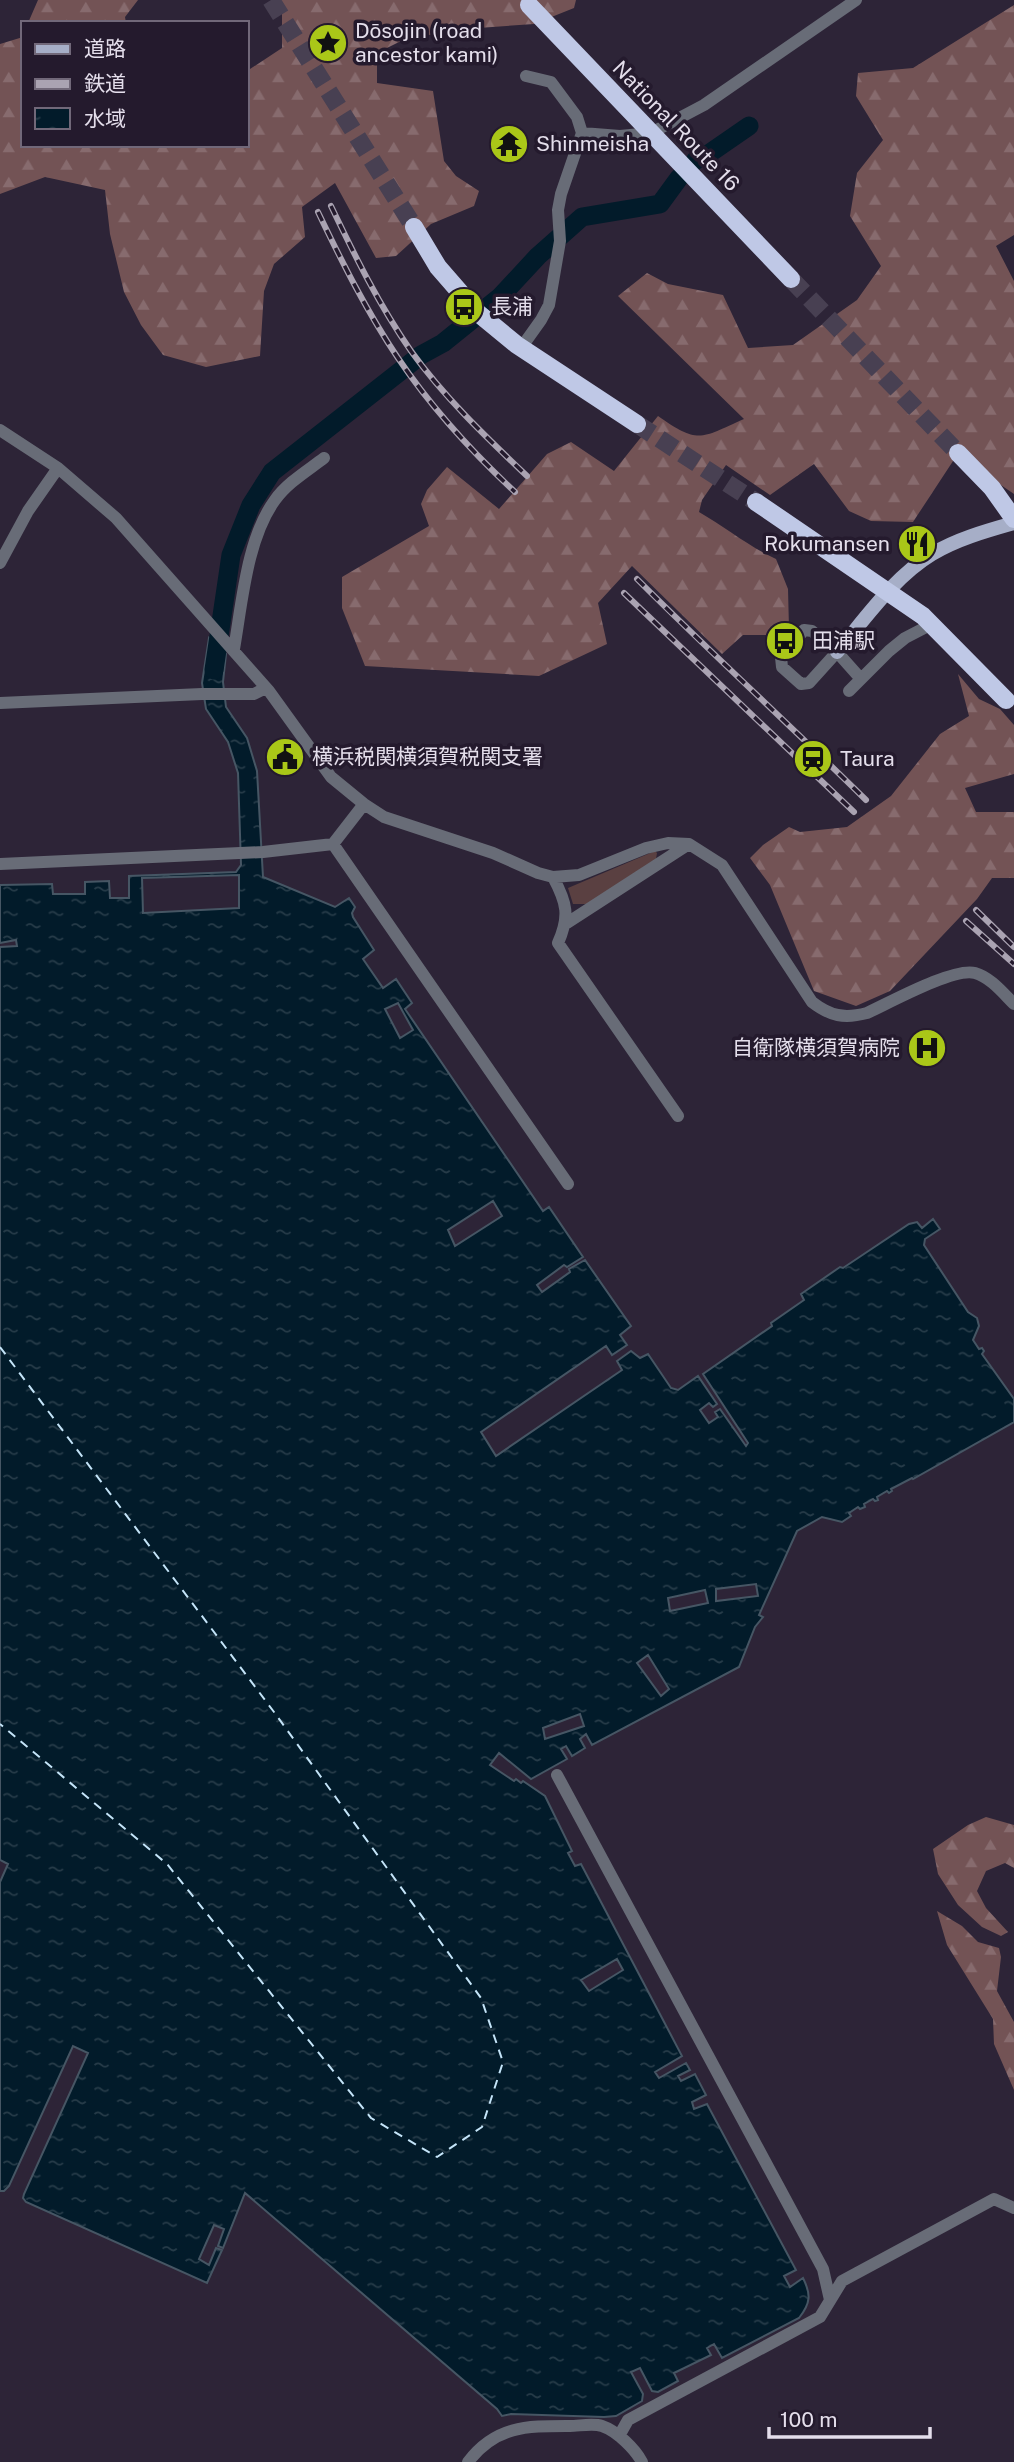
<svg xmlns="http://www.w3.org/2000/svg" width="1014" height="2462" font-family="'Public Sans','Noto Sans JP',sans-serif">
<defs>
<pattern id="forest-firs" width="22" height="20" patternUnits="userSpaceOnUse" patternTransform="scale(1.75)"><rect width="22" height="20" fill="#735355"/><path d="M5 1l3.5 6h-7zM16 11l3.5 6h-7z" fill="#876b6e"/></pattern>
<pattern id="water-ripples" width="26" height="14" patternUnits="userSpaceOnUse" patternTransform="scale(1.75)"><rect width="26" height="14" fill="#021b2a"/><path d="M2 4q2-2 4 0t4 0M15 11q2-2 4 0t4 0" fill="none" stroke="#273c49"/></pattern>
</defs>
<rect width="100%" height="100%" fill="#2d2437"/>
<path fill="#5a4041" d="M655,851L657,853L656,859L587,904H573L568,888Z"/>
<path fill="url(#forest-firs)" d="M38,0H138L125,17L126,23H28Z
M271,0H576L574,8L534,24L464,29L405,39L377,53V83L433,91L444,161L456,176L479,191L474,206L431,224L396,256L376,258L335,183L302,207L305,237L274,264L264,291L260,356L206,367L163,355L141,325L124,292L110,234L105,190L45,177L0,194V44L23,37V145H247V71L282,48V12Z
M1014,5V235L996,246L1014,281V494L957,455L913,522L871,521L849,511L814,464L770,495L726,465L702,500L699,512C725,527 748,546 776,559L788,589L789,629L783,635H743L722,654L632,566L598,603L607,644L539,676L365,666L342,608V577L429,526L421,504L427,490L447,467L499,509L547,454L571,442L614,471L658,416C699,445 701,438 744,419L618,296L647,273L668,284L723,295L748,348L793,345L857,300L881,266L850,216L857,173L883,140L856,96L858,73L913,68Z
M958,674L979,699L1000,709L1014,725V774L965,788L976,812H1014V878H992L977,899L890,991L856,1006L814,991L770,885L750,858L763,845L789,827L800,832L847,827L891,796L940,734L969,716Z
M986,1817L1014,1825V1868L1005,1863L986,1871L977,1891L986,1908L1008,1932L1001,1936L982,1927L958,1905L938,1874L933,1849L968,1825Z
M937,1911L962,1926L978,1942L999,1948L1001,1957L997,1991L1014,2022V2090L994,2044L993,2019L947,1945Z"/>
<path fill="url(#water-ripples)" stroke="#465664" stroke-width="2" fill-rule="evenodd" d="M209,638L226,654L223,682L226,707L247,738L257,771L263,877L335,907L349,898L355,907L352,913L353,917L374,950L363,959L383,988L396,979L412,1003L405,1009L543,1211L549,1207L583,1257L567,1267L564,1265L537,1285L542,1292L570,1272L569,1269L585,1260L631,1326L620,1335L627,1345L612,1355L606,1346L481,1432L496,1456L622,1370L617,1361L631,1351L640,1358L648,1354L671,1388L678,1390L698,1376L717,1404L713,1407L709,1403L700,1410L709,1423L718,1417L715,1412L720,1409L746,1446L748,1443L703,1374L772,1326L771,1323L804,1300L801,1294L840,1267L843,1268L909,1224L917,1222L922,1228L933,1219L940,1229L925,1239L924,1245L968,1312L977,1318L979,1326L973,1340L979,1349L982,1348L984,1351L982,1354L1014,1399V1422L913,1479L912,1478L891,1489L892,1491L889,1493L887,1491L877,1497L878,1500L875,1501L873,1499L864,1504L865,1507L860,1509L858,1507L849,1513L851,1516L842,1522L822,1517L797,1531L759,1615L763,1617L755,1627L739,1667L592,1745L586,1734L580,1739L585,1748L572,1756L566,1746L561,1749L567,1759L531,1779L499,1753L490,1765L514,1781L516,1779L521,1783L523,1781L545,1796L572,1851L568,1853L575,1866L581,1864L682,2056L655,2072L659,2078L686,2063L690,2070L678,2076L681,2081L695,2074L706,2095L692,2102L694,2109L707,2104L796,2270L784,2276L790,2287L803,2278C811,2294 811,2303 799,2318L722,2358L714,2344L707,2348L711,2355L674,2373L678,2381L658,2392L652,2391L640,2368L631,2372L643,2394L642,2401L616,2416L604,2417L511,2414L502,2416L497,2409L245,2193L223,2248L218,2246L224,2229L214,2225L199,2259L209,2265L216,2248L222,2250L207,2283L26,2202L23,2198L24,2194L88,2053L73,2046L9,2186L4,2191H0V1882L8,1864L0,1860V947L17,946L16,940L0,943V885L52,884L53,894H85V882L109,881L110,898H129V876L236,872L241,865L238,773L228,742L206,709L202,683ZM239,875V908L143,913L142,878ZM398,1003L413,1030L400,1038L385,1009ZM493,1201L502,1216L455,1246L448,1230ZM756,1584L758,1596L716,1601V1589ZM705,1590L708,1603L670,1611L668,1598ZM648,1655L669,1689L661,1696L637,1663ZM580,1714L584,1726L545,1739L543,1728ZM617,1959L623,1970L589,1991L581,1980Z"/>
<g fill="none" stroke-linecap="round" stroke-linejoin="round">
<path stroke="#021b2a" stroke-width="19" d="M695,161L698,158L707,155L749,126
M214,670L231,555L251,505L272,472L421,355L443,343L500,297L538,256L582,217L660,204L679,178"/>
<path stroke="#c4e4f8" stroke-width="2" stroke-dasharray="9 7" stroke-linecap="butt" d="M0,1347L274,1712L481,1998L503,2062L482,2127L437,2157L371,2118L167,1864L0,1724"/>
<path stroke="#484052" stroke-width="18" stroke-dasharray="18 9" stroke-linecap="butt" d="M271,0L414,227
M791,279L958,453
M637,424L756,502"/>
<path stroke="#686c77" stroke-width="12" d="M582,133L620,136L651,133L704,105L856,0
M521,348L541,320L549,305L560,241L558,210L561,194L582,133L577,117L551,82L526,76
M0,430L58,468L116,518L269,691L331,777L364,804L384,817L493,853L538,873L553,877L579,875L646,848L668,843L689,844L722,865L812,1002C830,1016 844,1019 867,1013C889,1003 954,967 975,973C990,977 1003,993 1014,1004
M0,563L28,511L58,468
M804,630L812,631L837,652L809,683L801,684L782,667L781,657Z
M234,649C242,603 247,538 275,500C287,483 307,471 324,458
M837,652L861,679
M849,691L889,651L905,638L932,624
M0,703L202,694H254L266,688
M333,844L568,1184
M0,864L263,852L333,844L364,804
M553,877C567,903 570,916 558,943L678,1116
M567,923L689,844
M557,1775L823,2269L830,2300
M619,2436L628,2420L820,2317L842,2281L994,2199L1014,2208
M468,2462C496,2425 528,2426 570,2426C579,2426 593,2423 602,2426C617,2431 635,2449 642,2462"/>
<path stroke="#a6aec7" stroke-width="14" d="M837,652C865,619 894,577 932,554C957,539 986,531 1014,523"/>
<path stroke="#bfc8e6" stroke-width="18" d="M529,5L791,279
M414,227L438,267L478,313L517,345L637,424
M958,453L992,488L1014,519
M756,502L923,616L1006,700"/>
<g stroke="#aaa3b2" stroke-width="6">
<path id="rail" d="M331,206C355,256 379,305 411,351C444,397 486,437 527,476
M318,212C342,262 367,312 398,358C431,407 472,452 515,492
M637,579C712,654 790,725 866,800
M624,593L854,812
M976,910L1014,947
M966,921L1014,964"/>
</g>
<use href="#rail" stroke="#241a2d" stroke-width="3.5" stroke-dasharray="10" stroke-linecap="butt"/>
</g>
<defs>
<g id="sight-disc" transform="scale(2.0125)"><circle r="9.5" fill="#aac718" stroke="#241a2d"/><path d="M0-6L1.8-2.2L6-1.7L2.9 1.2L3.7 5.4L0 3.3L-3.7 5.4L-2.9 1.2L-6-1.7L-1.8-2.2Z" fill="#111"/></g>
<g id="temple-disc" transform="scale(2.0125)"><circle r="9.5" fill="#aac718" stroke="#241a2d"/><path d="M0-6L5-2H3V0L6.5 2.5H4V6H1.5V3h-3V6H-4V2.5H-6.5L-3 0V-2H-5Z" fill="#111"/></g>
<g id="bus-disc" transform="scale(2.0125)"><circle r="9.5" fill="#aac718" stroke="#241a2d"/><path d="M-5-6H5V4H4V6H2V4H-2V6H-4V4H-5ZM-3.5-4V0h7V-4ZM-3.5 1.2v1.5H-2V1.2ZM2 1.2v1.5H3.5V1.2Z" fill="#111"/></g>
<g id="restaurant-disc" transform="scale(2.0125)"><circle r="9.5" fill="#aac718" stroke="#241a2d"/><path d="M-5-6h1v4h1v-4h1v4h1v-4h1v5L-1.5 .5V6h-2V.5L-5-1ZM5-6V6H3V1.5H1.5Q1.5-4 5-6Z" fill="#111"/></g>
<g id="civic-disc" transform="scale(2.0125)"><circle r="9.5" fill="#aac718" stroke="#241a2d"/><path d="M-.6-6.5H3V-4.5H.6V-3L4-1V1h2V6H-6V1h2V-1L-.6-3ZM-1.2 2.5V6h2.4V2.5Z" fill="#111"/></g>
<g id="station-disc" transform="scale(2.0125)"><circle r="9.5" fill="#aac718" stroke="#241a2d"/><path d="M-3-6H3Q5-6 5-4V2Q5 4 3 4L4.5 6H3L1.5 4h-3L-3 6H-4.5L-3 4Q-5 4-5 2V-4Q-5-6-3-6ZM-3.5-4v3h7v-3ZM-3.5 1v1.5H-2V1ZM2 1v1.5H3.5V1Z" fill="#111"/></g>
<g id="hospital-disc" transform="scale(2.0125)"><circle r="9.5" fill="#aac718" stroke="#241a2d"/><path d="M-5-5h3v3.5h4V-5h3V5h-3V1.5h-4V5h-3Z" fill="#111"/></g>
</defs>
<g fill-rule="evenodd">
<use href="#sight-disc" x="328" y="43"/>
<use href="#temple-disc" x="509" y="144"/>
<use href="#bus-disc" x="464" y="307"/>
<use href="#restaurant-disc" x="917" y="544"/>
<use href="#bus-disc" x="785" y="641"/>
<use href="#civic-disc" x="285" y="757"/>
<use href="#station-disc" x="813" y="759"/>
<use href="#hospital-disc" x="927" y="1048"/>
</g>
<g text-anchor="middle" stroke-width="7" stroke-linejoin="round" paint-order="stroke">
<g font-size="21" fill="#e4deeb" stroke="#241a2d" text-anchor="start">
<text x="355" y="38">Dōsojin (road<tspan x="355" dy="24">ancestor kami)</tspan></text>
<text x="536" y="151">Shinmeisha</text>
<text x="491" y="314">長浦</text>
<text x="890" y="551" text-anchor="end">Rokumansen</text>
<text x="812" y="648">田浦駅</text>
<text x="312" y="764">横浜税関横須賀税関支署</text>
<text x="840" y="766">Taura</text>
<text x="900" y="1055" text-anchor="end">自衛隊横須賀病院</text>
</g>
<g font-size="21" fill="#e4deeb" stroke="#241a2d">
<text transform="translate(676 126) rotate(46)" y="7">National Route 16</text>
</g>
</g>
<rect x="21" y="21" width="228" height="126" fill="#241a2d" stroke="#716879" stroke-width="2"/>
<rect x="35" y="44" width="35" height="10" fill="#a6aec7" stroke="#716879" stroke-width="2"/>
<text x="84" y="56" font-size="21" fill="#e4deeb">道路</text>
<rect x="35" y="79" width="35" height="10" fill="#aaa3b2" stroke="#716879" stroke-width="2"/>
<text x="84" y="91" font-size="21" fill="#e4deeb">鉄道</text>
<rect x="35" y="108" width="35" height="21" fill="url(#water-ripples)" stroke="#716879" stroke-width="2"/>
<text x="84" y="126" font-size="21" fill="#e4deeb">水域</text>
<path d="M769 2427v10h161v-10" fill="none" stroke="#e4deeb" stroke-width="3.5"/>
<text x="780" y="2427" font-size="21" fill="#e4deeb" stroke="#241a2d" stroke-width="5" paint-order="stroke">100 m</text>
</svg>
